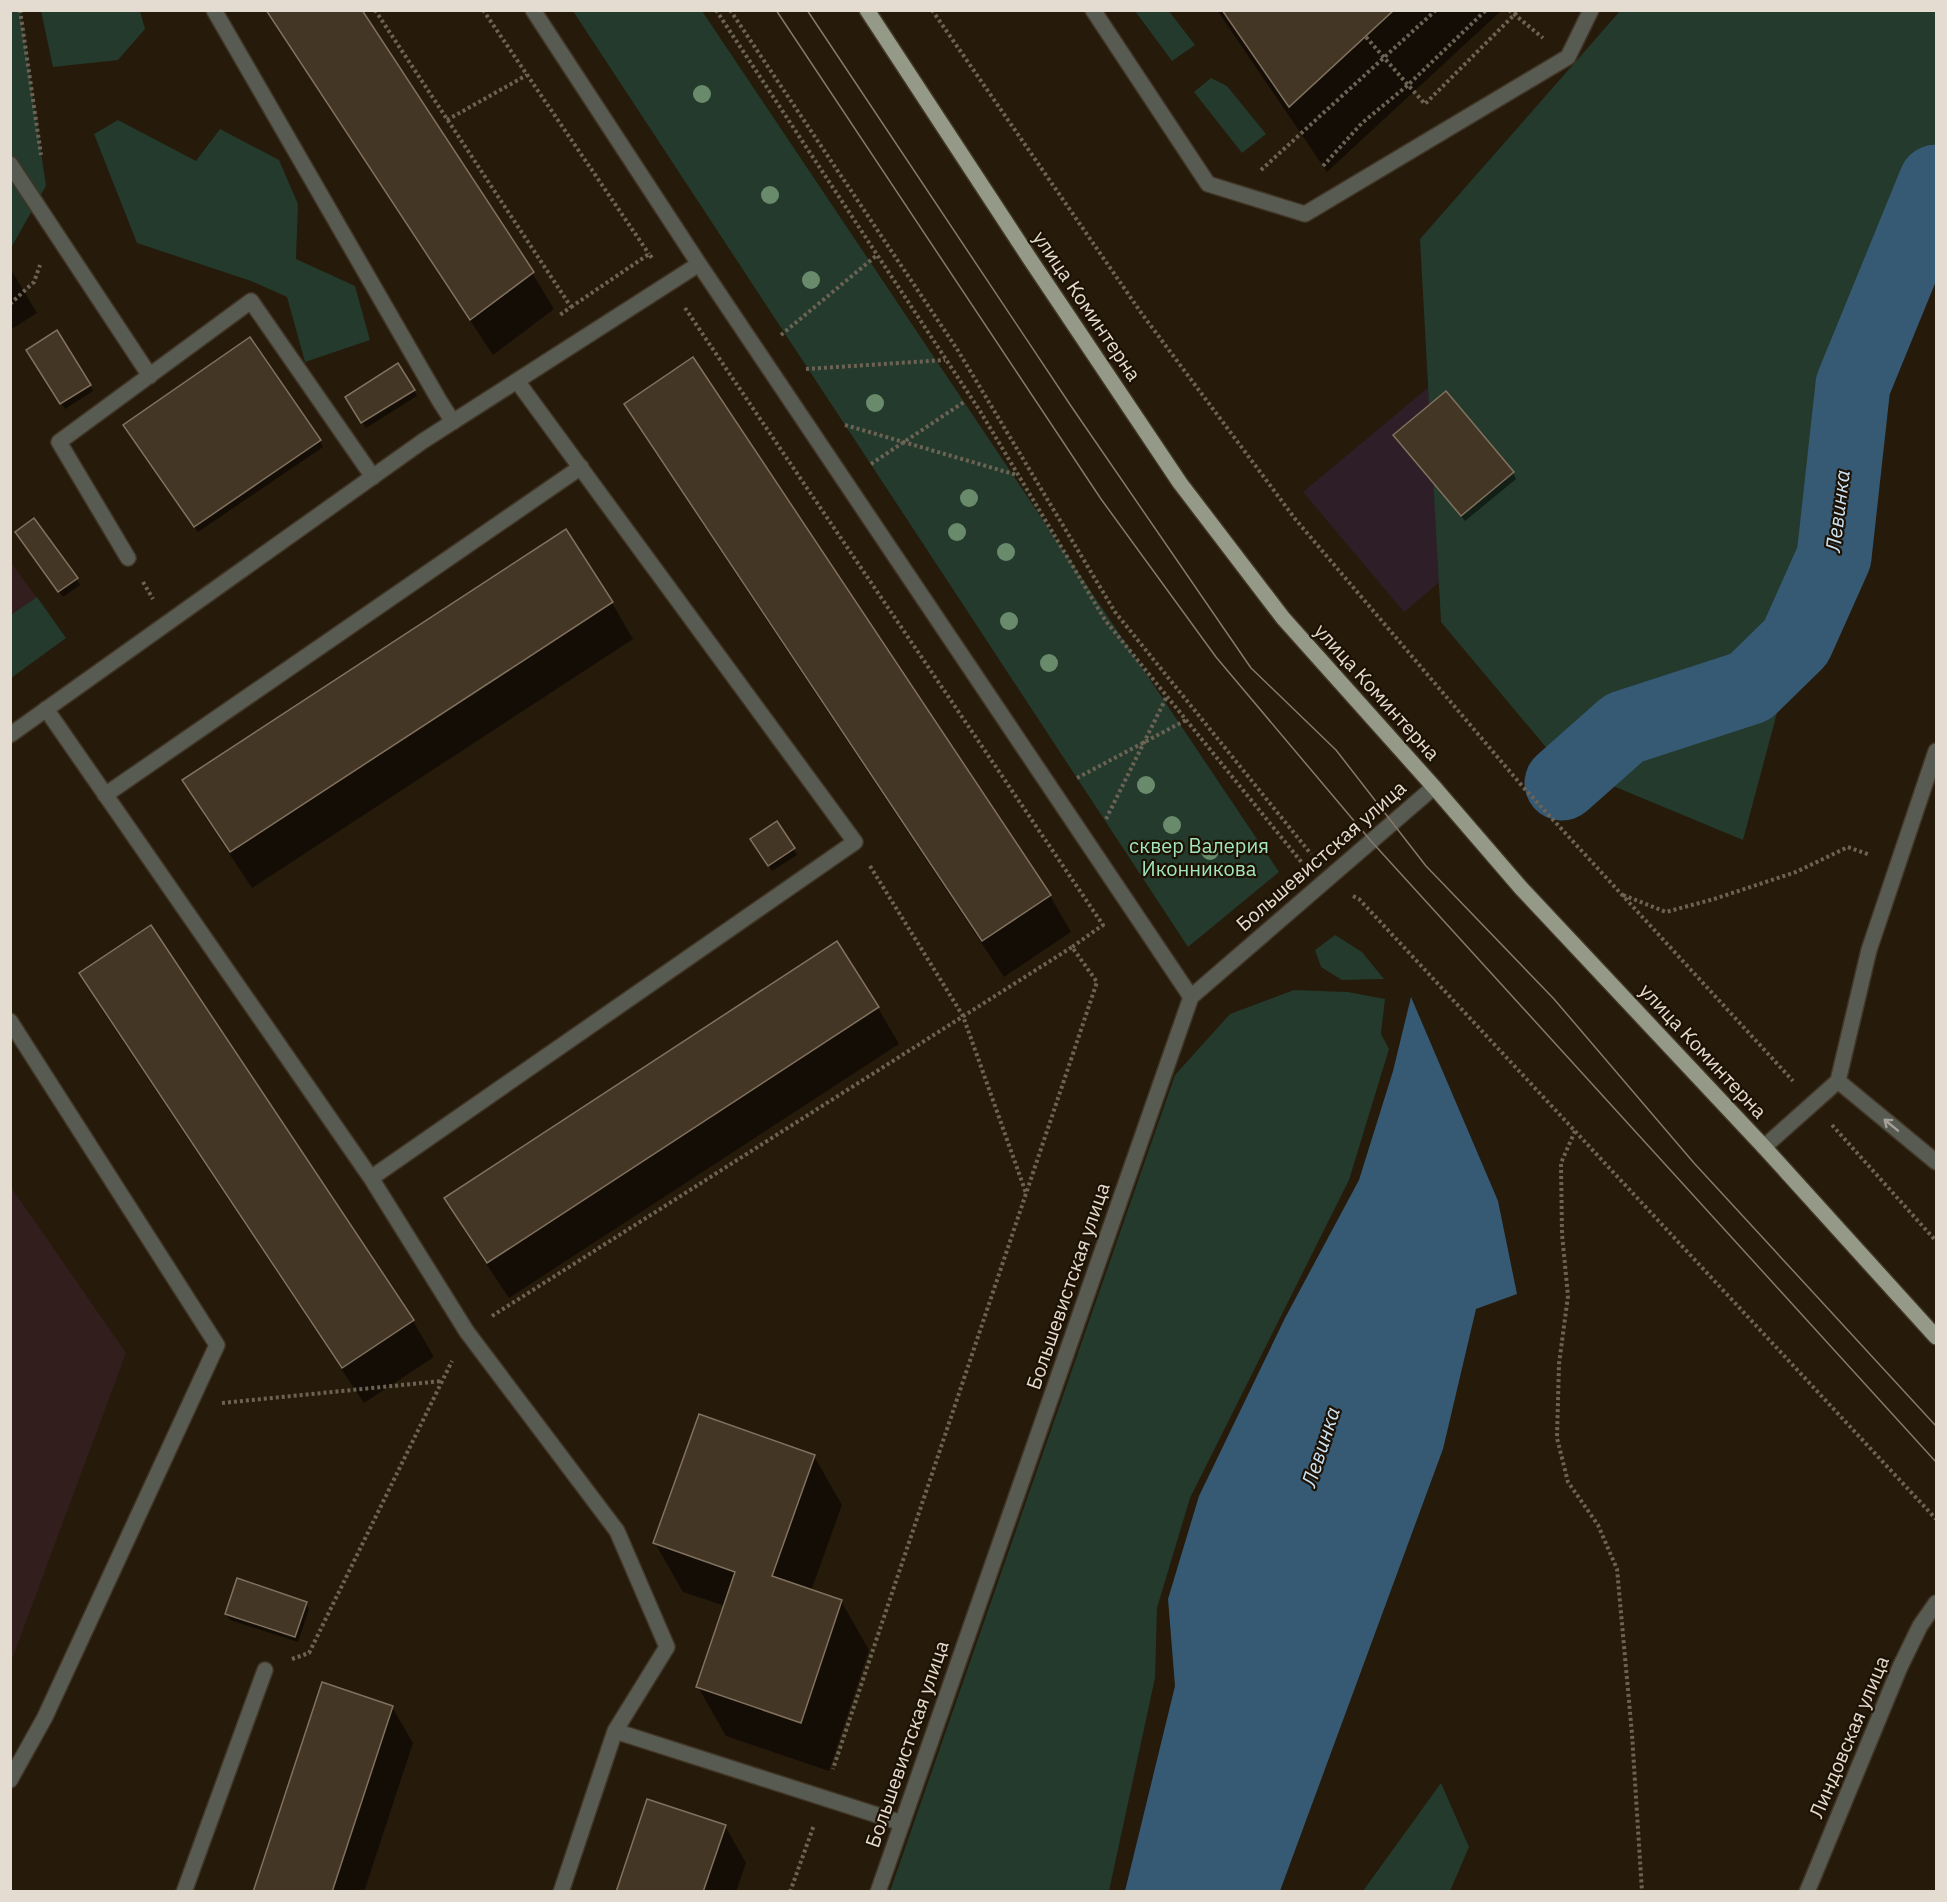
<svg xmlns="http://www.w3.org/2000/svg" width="1947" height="1902" font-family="'IBM Plex Sans',sans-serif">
<rect width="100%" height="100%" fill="#261a0a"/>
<path fill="#2e1e27" d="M1437,380L1538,500L1404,612L1303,492Z"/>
<path fill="#311e1d" d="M10,561L66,638L11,678H10Z
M11,1187L126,1353L11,1662L10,1187Z"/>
<path fill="#233a2c" d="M20,10L46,186L12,246L11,242L10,11Z
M41,11H140L145,29L118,60L53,67Z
M573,11H702L1279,872L1188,947Z
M1135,11H1169L1195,45L1172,61Z
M1620,11H1936V215L1796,642L1743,840L1560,764L1441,622L1420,239Z
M1211,78L1227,86L1266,134L1242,153L1194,92Z
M118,120L196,161L220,129L279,160L298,204L296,259L355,286L370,340L305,362L287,297L251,281L137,243L94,134Z
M37,597L66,638L11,678V615Z
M1335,935L1362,952L1384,979L1342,980L1321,967L1315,950Z
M1294,990L1348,992L1385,999L1381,1034L1389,1049L1349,1180L1190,1498L1157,1608L1155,1678L1109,1891H890L1175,1075L1230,1014Z
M1441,1783L1469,1847L1450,1891H1363Z"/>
<path fill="#365974" d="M1411,997L1498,1201L1517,1294L1476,1309L1443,1449L1280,1891H1125L1175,1686L1168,1599L1199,1496L1285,1318L1359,1180L1393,1071Z"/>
<path fill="#0007" d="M265,10H360L532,273L554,309L493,355Z
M1217,10H1502L1327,172Z
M10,268L37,313L10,330Z
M57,332L93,391L65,409L28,350Z
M693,360L1050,896L1071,932L1004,977L647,440L626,404Z
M414,390L417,396L366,428L347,398Z
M128,431L320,441L323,447L198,532Z
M1395,435L1513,473L1516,479L1465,521Z
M565,532L612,603L633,639L252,888L205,817L184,780Z
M20,538L76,579L80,585L63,597Z
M777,823L797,855L772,871L752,839Z
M151,927L413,1321L434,1357L364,1403L102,1010L81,973Z
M836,943L878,1008L899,1044L509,1298L467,1235L446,1198Z
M814,1456L842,1505L811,1591L841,1601L869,1650L829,1771L726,1736L698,1687L725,1606L683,1592L655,1543Z
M306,1603L309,1609L298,1642L230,1620L226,1614Z
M392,1707L413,1743L364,1892H254Z
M725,1826L746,1863L736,1892H617Z"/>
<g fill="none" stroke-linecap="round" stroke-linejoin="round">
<path stroke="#365974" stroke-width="75" d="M1562,783L1624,728L1750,687L1796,642L1834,557L1853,385L1936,182"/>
</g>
<path fill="#443625" stroke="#81725f" stroke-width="1.5" d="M266,10H362L534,272L470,320Z
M1222,10H1394L1289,107Z
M57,330L91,385L60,404L26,350Z
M250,337L321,440L194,527L123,425Z
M693,357L1051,895L982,941L624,404Z
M398,363L415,390L361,423L345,397Z
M1446,391L1514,472L1461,516L1393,435Z
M34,518L78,578L58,592L15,532Z
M566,529L613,602L230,852L182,780Z
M777,821L795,848L768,866L750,839Z
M151,925L414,1320L342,1368L79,973Z
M837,941L879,1007L487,1263L444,1198Z
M699,1414L815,1455L772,1576L842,1600L801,1723L696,1687L735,1572L653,1543Z
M237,1578L307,1602L295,1637L225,1614Z
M322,1682L393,1706L332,1892H253Z
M647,1799L726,1825L703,1892H616Z"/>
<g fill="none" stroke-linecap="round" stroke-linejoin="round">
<g stroke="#413526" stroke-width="18">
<path id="lane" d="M214,10L439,400L453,422
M1093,10L1208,184L1305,214L1568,57L1591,10
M10,164L150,376
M517,381L855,842L371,1178L467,1332L617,1531L667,1647L615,1731
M128,558L59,442L251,301L373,477
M46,709L371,1178
M105,795L581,467
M10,1021L217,1345L45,1717L10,1780
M1838,1081L1936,1162
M1764,1147L1838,1081L1869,950L1936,751
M184,1892L265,1670
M561,1892L615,1731L902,1823"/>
</g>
<g stroke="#413526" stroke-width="18">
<path id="street" d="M533,10L699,264L1191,997
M10,735L423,441L699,264
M878,1892L1191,997L1434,787
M1807,1892L1900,1667L1920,1626L1936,1603"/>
</g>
<g stroke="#413526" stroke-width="18">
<path id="primary" d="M867,10L1030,259L1180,483L1283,618L1434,787L1521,888L1764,1147L1936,1337"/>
</g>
<path stroke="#6d6355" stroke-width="4" stroke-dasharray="3 3" stroke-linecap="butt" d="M20,10L41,155
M375,10L571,307L560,315
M483,10L649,254
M716,10L980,411L1105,620L1303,864
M730,10L957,349L1115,612L1311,854
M932,10L1142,314L1296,520L1523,787L1793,1081
M1509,10L1543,38
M1366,37L1408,85L1486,10
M447,120L527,75
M1323,166L1362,123L1408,85L1425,104L1519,10
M1261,170L1436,10
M10,304L34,282L40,265
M571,307L649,254L653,259
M685,308L1103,925L1072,947
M781,335L877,255
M806,369L945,360
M845,425L1017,475
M871,464L964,402
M143,582L153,599
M1077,778L1186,720
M1106,819L1167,696
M870,866L963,1016L1026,1193
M1623,895L1666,912L1714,899L1796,872L1848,847L1870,855
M1353,896L1359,899L1936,1519
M1832,1125L1936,1241
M1575,1131L1561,1163L1562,1234L1568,1296L1559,1364L1557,1438L1568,1482L1598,1525L1617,1569L1632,1734L1642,1892
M492,1316L1072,947L1097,982L833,1769
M222,1403L442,1381
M292,1659L309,1653L452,1361
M790,1892L814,1825"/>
<use href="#lane" stroke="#585b52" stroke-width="15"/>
<use href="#street" stroke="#585b52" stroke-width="15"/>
<use href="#primary" stroke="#949a87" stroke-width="15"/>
<path stroke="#84796c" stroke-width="1.5" d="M776,10L1101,499L1216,657L1371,841L1936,1462
M807,10L1071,406L1251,668L1336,750L1426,866L1554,999L1694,1163L1936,1426"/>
</g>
<g fill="#6a8a6c">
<circle cx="702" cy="94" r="9"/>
<circle cx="770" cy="195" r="9"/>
<circle cx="811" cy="280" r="9"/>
<circle cx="875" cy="403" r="9"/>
<circle cx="969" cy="498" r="9"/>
<circle cx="957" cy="532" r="9"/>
<circle cx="1006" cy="552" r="9"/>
<circle cx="1009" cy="621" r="9"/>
<circle cx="1049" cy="663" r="9"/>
<circle cx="1146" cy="785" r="9"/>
<circle cx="1172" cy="825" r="9"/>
<circle cx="1210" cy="851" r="9"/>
</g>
<defs><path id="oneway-shaft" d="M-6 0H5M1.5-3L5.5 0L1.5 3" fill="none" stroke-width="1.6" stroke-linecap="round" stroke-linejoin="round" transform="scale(1.5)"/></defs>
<use stroke="#a5a198" href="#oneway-shaft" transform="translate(1891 1125) rotate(-141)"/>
<g text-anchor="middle" stroke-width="4.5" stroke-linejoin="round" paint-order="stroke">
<g font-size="20" fill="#e4dbd1" stroke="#1c1103">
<text transform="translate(1087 306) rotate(56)" y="7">улица Коминтерна</text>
<text transform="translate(1377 692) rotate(48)" y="7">улица Коминтерна</text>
<text transform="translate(1321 856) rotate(-41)" y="7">Большевистская улица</text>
<text transform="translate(1703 1051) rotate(47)" y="7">улица Коминтерна</text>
<text transform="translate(1068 1286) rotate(-71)" y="7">Большевистская улица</text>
<text transform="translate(1849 1737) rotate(-67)" y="7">Линдовская улица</text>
<text transform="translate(907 1744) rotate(-71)" y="7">Большевистская улица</text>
</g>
<g font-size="20" fill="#a1e5bc" stroke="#1c1103">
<text x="1199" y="853">сквер Валерия<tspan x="1199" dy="23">Иконникова</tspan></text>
</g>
<g font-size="21" font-style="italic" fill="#cbe3f5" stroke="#1c1103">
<text transform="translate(1838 511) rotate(-83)" y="7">Левинка</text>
<text transform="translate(1321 1447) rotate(-72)" y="7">Левинка</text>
</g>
</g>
<rect width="1947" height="1902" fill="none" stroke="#e4dbd1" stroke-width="24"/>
</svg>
